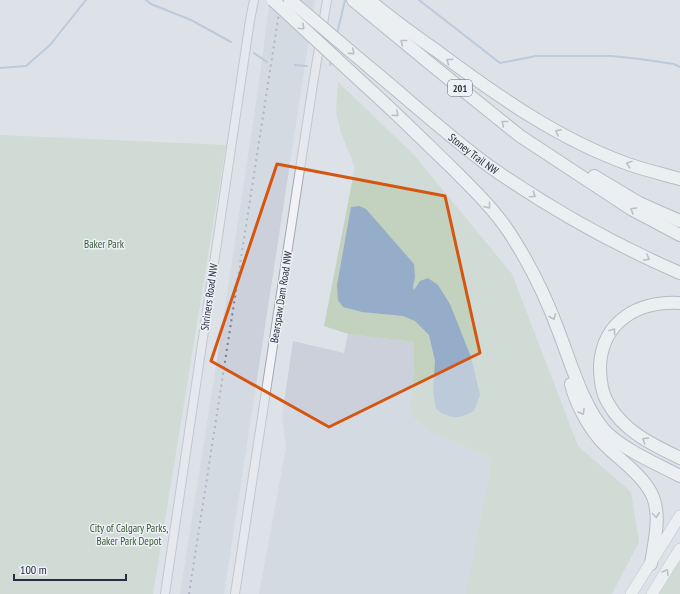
<svg xmlns="http://www.w3.org/2000/svg" width="680" height="594" font-family="'PT Sans Narrow',sans-serif">
<rect width="100%" height="100%" fill="#dde1e8"/>
<path fill="#cbd0da" d="M270,0H315L224,594H180L212,392L258,90Z
M348,334L414,342V370L410,409L412,417L428,431L492,458L465,594H259L286,448L282,416L293,341L344,353Z"/>
<path fill="#c2d2be" d="M338,82L414,155L512,274L578,446L631,492L639,542L612,594H465L492,458L428,431L412,417L410,409L414,370V342L348,334L324,326L355,167L341,133L336,111Z
M0,135L226,145L153,594H0Z
M680,560V594H659Z"/>
<path fill="#96adca" d="M359,206L366,209L414,264L415,277L413,287L414,290L420,281L428,278L438,285L450,304L471,357L480,395L474,411C458,419 452,420 436,409L433,391L435,361L429,335L415,321L403,316L362,312L343,307L338,300L337,285L351,207Z"/>
<g fill="none" stroke-linecap="round" stroke-linejoin="round">
<path stroke="#96adca" stroke-width="2" d="M146,0L151,4L191,20L231,42
M419,0L500,63L536,56H611L640,59L674,64L680,67
M337,34L345,0
M254,53L267,62
M295,65L307,66
M330,65L331,60
M0,68L26,66L50,45L86,0"/>
<g stroke="#a2a8b2" stroke-width="10">
<path id="minor" d="M165,594L250,20L254,0
M235,594L313,84L327,0"/>
</g>
<g stroke="#9ca5b4" stroke-width="12">
<path id="major" d="M631,594L680,516
M652,594L680,549"/>
</g>
<g stroke="#848e9f" stroke-width="14">
<g id="highway">
<path d="M353,0L438,70L520,136L631,209L680,235"/>
<path d="M369,0C391,18 414,35 437,51C496,95 558,139 628,164C645,170 662,174 680,179"/>
<path id="s1" d="M369,67C409,100 447,135 489,166C549,208 613,244 680,273"/>
<path d="M367,87C396,113 423,140 451,167C471,187 493,208 509,232C530,264 547,299 560,335C571,364 585,411 607,433C628,452 655,463 680,476"/>
<path d="M594,176L639,203L680,221"/>
<path d="M680,303C639,301 603,320 600,365C600,378 601,392 608,403C623,431 653,445 680,458"/>
<path d="M571,384C576,405 590,430 605,445C620,460 645,477 653,497C661,517 654,543 651,564"/>
</g>
</g>
<use href="#minor" stroke="#f0f2f6" stroke-width="8"/>
<use href="#major" stroke="#fff" stroke-width="11"/>
<use href="#highway" stroke="#fff" stroke-width="12"/>
<path stroke="#768092" stroke-width="2" stroke-dasharray="2 4" stroke-linecap="butt" d="M189,594L281,0"/>
<g stroke="#848e9f" stroke-width="14" stroke-linecap="butt">
<path id="highway-bridge" d="M273,0L367,87
M290,0L369,67"/>
</g>
<use href="#highway-bridge" stroke="#fff" stroke-width="12"/>
</g>
<defs><path id="oneway-chevron" d="M-2-3.5L2.5 0L-2 3.5" fill="none" stroke-width="1.6" stroke-linecap="round" stroke-linejoin="round"/></defs>
<g stroke="#92969f">
<use href="#oneway-chevron" transform="translate(302 27) rotate(43)"/>
<use href="#oneway-chevron" transform="translate(403 42) rotate(-141)"/>
<use href="#oneway-chevron" transform="translate(352 52) rotate(40)"/>
<use href="#oneway-chevron" transform="translate(449 61) rotate(-143)"/>
<use href="#oneway-chevron" transform="translate(396 114) rotate(42)"/>
<use href="#oneway-chevron" transform="translate(504 123) rotate(-142)"/>
<use href="#oneway-chevron" transform="translate(558 132) rotate(-153)"/>
<use href="#oneway-chevron" transform="translate(629 164) rotate(-161)"/>
<use href="#oneway-chevron" transform="translate(533 195) rotate(34)"/>
<use href="#oneway-chevron" transform="translate(488 206) rotate(51)"/>
<use href="#oneway-chevron" transform="translate(633 210) rotate(-150)"/>
<use href="#oneway-chevron" transform="translate(647 258) rotate(27)"/>
<use href="#oneway-chevron" transform="translate(553 317) rotate(67)"/>
<use href="#oneway-chevron" transform="translate(613 331) rotate(-54)"/>
<use href="#oneway-chevron" transform="translate(582 412) rotate(60)"/>
<use href="#oneway-chevron" transform="translate(645 440) rotate(-147)"/>
<use href="#oneway-chevron" transform="translate(656 515) rotate(86)"/>
<use href="#oneway-chevron" transform="translate(666 572) rotate(-59)"/>
</g>
<path d="M0 0H680V594H0ZM277,164L445,196L480,353L329,427L211,361Z" fill="#dde1e8" fill-opacity=".55" fill-rule="evenodd"/>
<path fill="none" stroke="#d55511" stroke-width="3" stroke-linejoin="round" d="M277,164L445,196L480,353L329,427L211,361Z"/>
<g text-anchor="middle" stroke-width="3" stroke-linejoin="round" paint-order="stroke">
<rect fill="#edf0f6" stroke="#626876" stroke-width="1" x="448" y="80" width="24" height="16" rx="3"/>
<g font-size="10" font-weight="bold" fill="#262e3f">
<text x="460" y="92">201</text>
</g>
<g font-size="11" fill="#262e3f" stroke="#edf0f6">
<text dy="4" stroke="none"><textPath href="#s1" startOffset="136">Stoney Trail NW</textPath></text>
<text transform="translate(209 297) rotate(-82)" y="4">Shriners Road NW</text>
<text transform="translate(281 297) rotate(-81)" y="4">Bearspaw Dam Road NW</text>
</g>
<g font-size="11" fill="#395c33" stroke="#edf0f6">
<text x="104" y="248">Baker Park</text>
<text x="129" y="532">City of Calgary Parks,<tspan x="129" dy="13">Baker Park Depot</tspan></text>
</g>
</g>
<path d="M14 574v6h112v-6" fill="none" stroke="#262e3f" stroke-width="2"/>
<text x="20" y="574" font-size="12" fill="#262e3f" stroke="#edf0f6" stroke-width="3" paint-order="stroke">100 m</text>
</svg>
